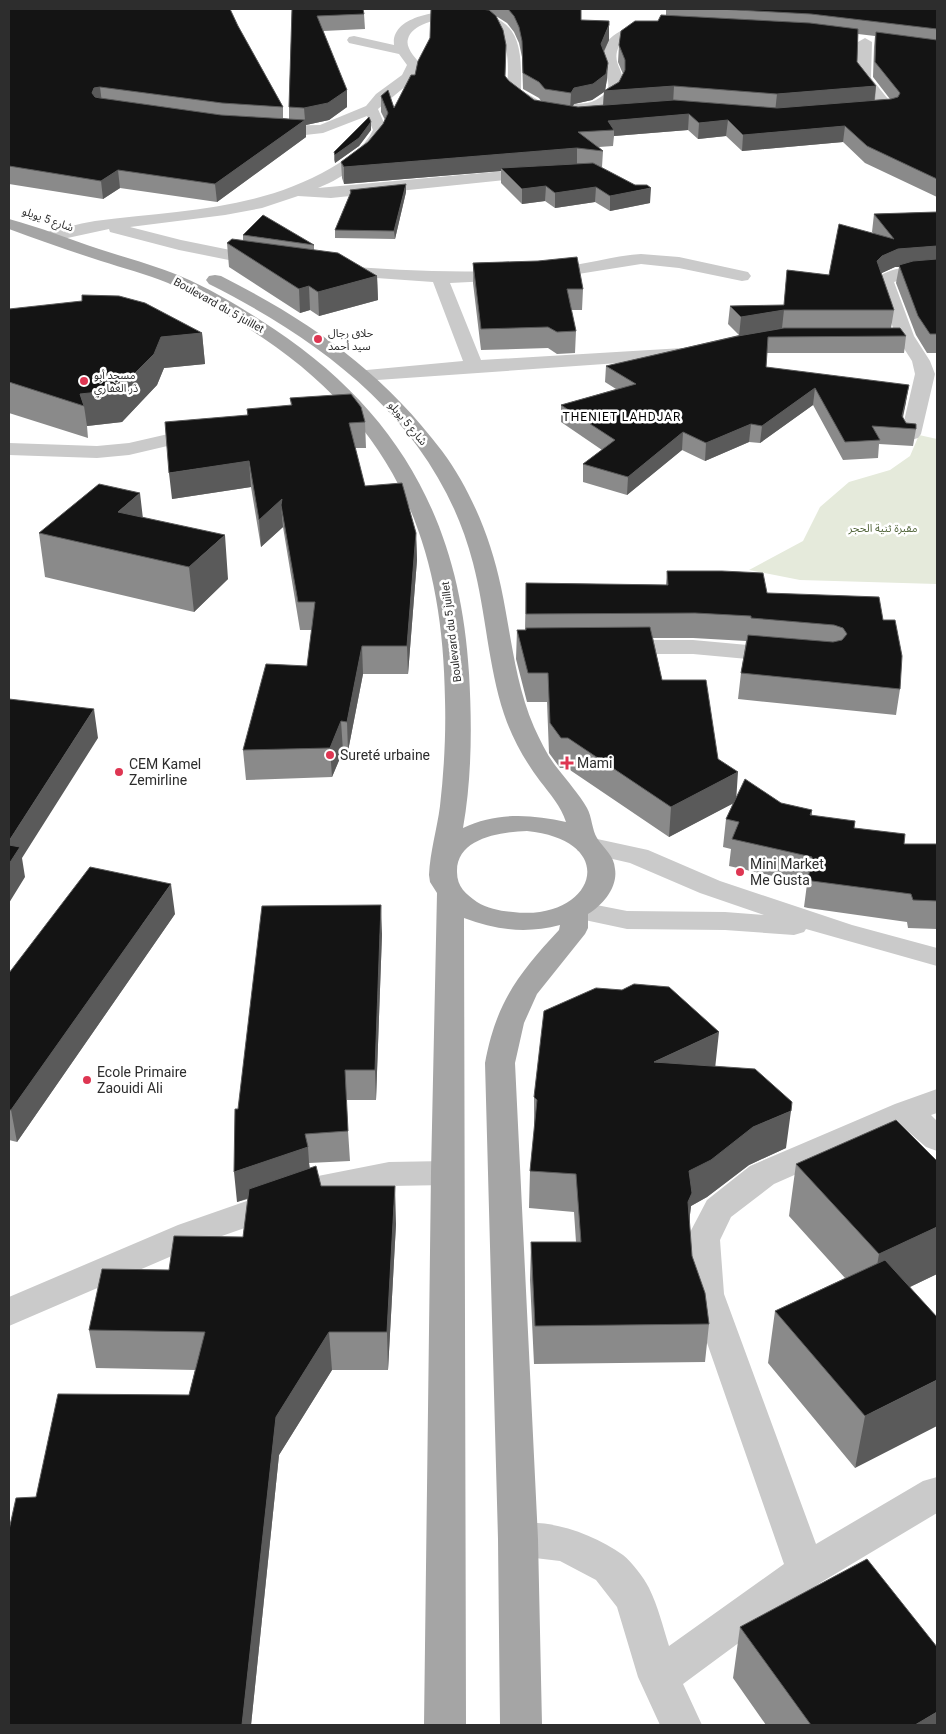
<svg xmlns="http://www.w3.org/2000/svg" width="946" height="1734" font-family="Roboto,'Noto Sans Arabic',sans-serif">
<rect width="100%" height="100%" fill="#fff"/>
<path fill="#e5eadb" d="M919,435L937,439V584L800,580L749,570L803,541L820,507L849,482L890,470L910,456Z"/>
<g fill="none" stroke-linecap="round" stroke-linejoin="round">
<path fill="#cacaca" fill-rule="evenodd" d="M461,10C518,15 522,39 521,90L538,100L545,110L543,113H533L528,106L507,92C508,70 511,49 497,29C483,11 414,15 408,39C405,48 416,58 421,65L412,81L378,109L387,130C375,157 345,177 318,188L538,168L544,170L546,173L544,176L331,198L298,196L262,208L225,215L130,227L181,240L270,258L273,262L270,266L264,267L179,250L110,232L109,229L49,242L43,241L41,237L43,233C60,229 77,224 95,221C177,210 257,211 331,168C348,158 364,148 373,130L367,116L323,133L305,135L270,133L265,132L263,129L265,126L320,125L366,106L376,94L402,75L407,65L399,54L349,43L347,40L349,37L354,36L394,45C391,15 441,11 461,10Z
M654,22L661,26L659,29L636,34L619,46C611,63 624,69 623,83C619,113 577,117 554,111L552,108L554,105C568,101 582,107 596,100C619,88 603,76 602,60C601,32 633,25 654,22Z
M865,38L872,42L871,78L896,109L894,112L864,115L859,114L857,111L859,108L878,105L857,79L858,42Z
M641,254L679,257L748,272L751,276L748,280L742,281L679,268L641,264L553,278L450,283L481,360L683,348L690,350L692,354L690,358L363,381L356,379L353,375L356,371L463,361L433,282L334,275L328,274L325,270L328,266L334,265C408,272 480,274 554,268C584,265 612,256 641,254Z
M937,265V275L910,277L894,282L914,336L930,361L935,374L921,434L918,438L911,440L904,438L901,434L915,374L912,361L896,336L876,280C886,266 921,266 937,265Z
M203,426L210,428L213,432L210,436L129,455L97,458L9,455V443L97,446L129,443Z
M617,640H693L781,648L789,650L793,655L789,660L781,662L693,654H617L609,652L605,647L609,642Z
M588,837L648,850L720,881L852,925L937,948V966L806,929L804,932L794,935L725,930L627,929L566,916L562,910L566,904L576,901L627,911L725,912L764,915L700,893L630,863L578,851L574,845L578,839Z
M937,1089V1113L931,1115L937,1121V1151L926,1147L903,1127L774,1184L731,1217L720,1240L724,1294L816,1544L923,1481L937,1477V1513L820,1583L683,1684L702,1725H660L638,1677L617,1607L596,1580L560,1561L518,1556L504,1551L498,1539L504,1527C541,1514 592,1533 623,1555C632,1562 644,1578 649,1588C658,1606 663,1627 669,1646L784,1564L690,1294L686,1240L707,1200L750,1166L895,1104Z
M447,1161L459,1165L463,1173L459,1181L447,1185L389,1186L333,1197L202,1243L9,1326V1297L178,1225L318,1176L389,1162Z"/>
<path fill="#a5a5a5" fill-rule="evenodd" d="M9,219C39,227 69,239 99,249C126,258 154,265 180,276C213,290 244,309 274,329C400,413 460,523 469,673C472,724 472,777 463,828C496,812 531,814 566,822C561,806 550,794 540,781C525,761 512,738 504,714C488,665 486,613 473,563C438,427 328,344 209,284L206,280L209,276L215,275L221,276C310,321 382,371 442,451C471,490 491,539 501,587C511,634 515,683 534,727C541,742 548,757 558,769C568,782 579,794 587,808C592,817 592,830 597,838C604,849 614,855 615,869C618,887 603,905 588,914V928L585,934L537,994L524,1023L515,1063L538,1539L542,1725H500L498,1539L485,1063C496,1003 518,974 559,930L560,925C526,934 496,930 464,918L466,1725H424L431,1173L437,893L430,882L429,875C430,852 437,829 440,806C444,771 446,735 445,700C443,543 396,428 263,338C233,318 201,298 168,283C146,274 123,268 101,261C70,251 39,240 9,229ZM527,831C623,841 594,922 513,912C501,911 488,909 477,902C466,894 457,887 457,872C456,838 501,832 527,831Z"/>
</g>
<path fill="#8a8a8a" fill-rule="evenodd" d="M9,9L238,26L283,107V118L289,119V107L292,9L364,14L365,29L323,31L347,107L329,120L306,125V137L217,202L120,188L103,199L9,184Z
M432,9H581V20L609,40L604,52L607,79L605,90L619,82L623,74L618,62L619,45L658,21L666,16V9H937V197L865,163L843,142L742,151L726,136L698,139L688,130L614,136L613,146L599,147L603,151L602,167H600L650,203L610,211L595,202L555,208L545,201L522,204L501,183V171L344,184L342,178L341,162L368,142L383,124L385,120L381,112V96L394,108L415,75L430,38ZM496,16L507,23L514,32L519,43L522,57L523,89L539,98L541,101L534,100L509,81L505,77ZM858,34L875,36L874,47L873,77L890,99L875,100L876,86L857,62ZM604,92L603,105L578,107L573,106L574,104L592,100Z
M371,130L359,146L335,163L334,160V152Z
M350,190L406,192L395,239L335,238V230L350,194Z
M937,212V353H927L916,335L896,283L899,267H895L881,273L894,310L891,328L906,336L904,353H767L766,367L906,402L903,418L906,423L916,429L913,446L879,444L878,458L843,460L813,405L760,443L749,442L705,461L682,450L627,495L583,482V464L602,450L561,422V405L616,389L605,382L606,366L739,335L728,324L730,306L784,305L787,270L829,275L873,233L872,232L874,214Z
M243,235L314,245V250L377,276L378,300L319,316L310,310L300,313L229,267L227,243L243,240Z
M538,261L583,289L582,310H571L576,331L575,353L557,354L548,348L481,350L473,283V263Z
M9,309L202,333L205,364L164,368L157,385L122,422L87,426L88,438L9,413Z
M290,398L365,422L366,448H355L365,486L416,533L417,560L408,674H363L348,751H343L332,777L246,780L243,750L307,666L312,630H300L283,527L261,547L251,487L172,499L247,415V409L291,406Z
M143,517L228,579L194,612L45,577L39,533Z
M667,571L883,620L900,689L896,715L738,699L741,673L746,641L693,638H653L662,680L718,759L736,798L781,803L812,810V815L854,828L904,844H937V929L908,928L907,922L808,908L804,907L807,884L729,866L731,849L723,847L726,819L733,803L669,837L567,768H560L549,753L547,702H527L516,659L517,630H525L526,583L666,585Z
M175,914L17,1142L9,1140V973Z
M382,934L376,1100H346L350,1161L309,1163L310,1168L321,1186L396,1224L388,1370H332L279,1455L251,1725H9L36,1497L189,1395L195,1370L96,1368L89,1330L169,1270L243,1237L248,1199L237,1202L238,1109Z
M715,1066L786,1148L749,1165L707,1197L691,1206L689,1223L692,1256L709,1324L705,1362L534,1364L530,1280L531,1242H576L574,1212L529,1208L530,1171L534,1134V1097Z
M937,1161V1274L910,1287L855,1468L768,1363L775,1311L845,1278L789,1216L796,1164Z
M740,1627L937,1725H766L733,1678Z"/>
<path fill="#5a5a5a" d="M609,25V40L600,59L601,44Z
M608,63L607,79L605,91L674,86L673,104L603,109L604,92L592,100L574,104L570,110L571,93L574,88Z
M876,86L874,103L775,112L777,94Z
M100,87L102,103L93,110L92,93L94,88Z
M347,90V107L329,120L306,125V137L217,202L215,184L305,120L304,108Z
M689,114L688,130L614,136V130L608,121Z
M728,120L726,136L698,139L699,123Z
M371,122V130L359,146L335,163V155Z
M845,126L843,142L742,151L743,135Z
M577,148V164L501,168V171L344,184V167Z
M118,170L120,188L103,199L101,181Z
M406,184V192L395,239L394,231Z
M546,186L545,201L522,204V189Z
M596,187L595,202L555,208V193Z
M651,188L650,203L610,211V196Z
M937,246V263L899,265V267H895L880,274L877,261L882,256L898,249Z
M377,276L378,300L319,316L318,292Z
M309,286L310,310L300,313L299,289Z
M784,310L782,328L739,336L741,317Z
M202,333L205,364L164,368L157,385L122,422L87,426L84,406L80,394L161,337Z
M909,385L906,402L900,428L902,416Z
M815,388L813,405L760,443L762,426Z
M751,424L749,442L705,461L706,443Z
M683,432L682,450L627,495L628,477Z
M249,461L251,487L172,499L169,473Z
M140,493L145,536L118,512Z
M282,499L281,505L283,527L261,547L259,520Z
M416,533L417,560L408,674L407,646Z
M225,535L228,579L194,612L189,567Z
M362,646L363,674L348,751L347,722Z
M94,709L98,738L22,858L25,877L9,903V841Z
M341,721L343,751L332,777L330,748Z
M738,772L736,802L669,837L671,807Z
M171,884L175,914L17,1142L11,1110Z
M381,905L382,934L376,1100L375,1070Z
M719,1032L715,1069L654,1062Z
M791,1111L786,1148L749,1165L707,1197L691,1206L688,1231L684,1240L689,1171L753,1127Z
M308,1147L310,1177L237,1202L234,1172Z
M395,1186L396,1224L388,1370L387,1332Z
M937,1227V1274L870,1306L879,1254Z
M329,1332L332,1370L279,1455L251,1725H242L276,1417Z
M937,1380V1426L855,1468L865,1416Z
M937,1712V1725H915Z"/>
<path fill="#141414" stroke="#5a5a5a" d="M9,9H230L238,26L283,107L222,103L100,87L94,88L92,93L95,97L100,98L221,115L305,120L215,184L118,170L101,181L9,166Z
M292,9H363L364,14L317,16L347,90L328,103L304,108L289,107Z
M431,9H481L489,10L496,16L503,30L506,45L505,76L509,81L534,100L578,107L674,100L777,108L891,99L898,97L900,93L875,62L876,32L937,40V179L867,146L845,126L743,135L728,120L699,123L689,114L608,121L614,130L578,132L603,151L577,148L344,167L341,162L368,142L383,124L388,113L381,96L388,90L394,108L411,75H415L418,61L430,38Z
M508,9H581V20L609,21V25L601,44L608,63L606,74L593,84L574,88L571,93L545,89L539,82L523,73L522,41L519,27L514,16Z
M718,9H937V29L811,14Z
M661,15L810,23L858,29L857,62L876,86L777,94L674,86L604,91L619,82L625,70V60L619,45L621,31L635,21H658Z
M369,117L371,122L359,138L335,155L334,152Z
M593,163L635,185H647L651,188L610,196L596,187L555,193L546,186L522,189L501,168Z
M406,184L394,231L335,230L351,192L350,190Z
M937,212V246L898,249L882,256L877,261L894,310H784L741,317L730,306L784,305L787,270L829,275L839,224L894,239L874,214Z
M263,215L314,245L243,235Z
M232,239L338,253L377,276L318,292L309,286L299,289L227,243Z
M577,257L583,289H567L576,331L557,332L548,327L481,329L473,263L538,261Z
M937,259V334H930L918,316L899,265L913,261Z
M82,295L119,296L145,303L202,333L161,337L154,354L118,390L80,394L84,406L9,382V309L82,301Z
M784,328H900L906,336L768,337L766,367L909,385L902,416L906,423L916,424V429L872,426L880,440L845,442L815,388L762,426L751,424L706,443L683,432L628,477L583,464L615,440L561,405L636,384L606,366L738,336Z
M351,394L361,407L365,422L349,423L365,486L402,483L416,533L407,646H362L347,722L341,721L330,748L243,750L266,664L307,666L315,602H298L281,505L282,499L259,520L249,461L169,473L165,422L248,415L247,409L292,405L290,398Z
M99,484L140,493L118,512L225,535L189,567L39,533Z
M667,571H722L763,573L767,593L879,597L883,620H895L902,656L900,689L741,673L748,635L833,642L842,640L847,634L843,628L834,625L751,618V616L695,613L526,614V583L668,585Z
M650,627L662,680H706L718,759L738,772L671,807L568,738H561L550,723L548,673H528L517,630H526V628Z
M9,699L94,709L9,841Z
M745,779L781,803L812,810L810,815L855,821L854,828L905,834L904,844H937V901L913,900L911,894L812,881L808,879L812,857L732,839L739,822L726,819Z
M9,845L20,847L9,864Z
M90,867L171,884L11,1110H9V973Z
M381,905L375,1070H345L348,1131L305,1134L308,1147L234,1172L235,1109H238L262,906Z
M634,984L669,987L719,1032L654,1062L755,1069L792,1102L791,1111L753,1127L711,1160L689,1171L692,1193L688,1202L692,1256L705,1293L709,1324L535,1326L531,1242H581L576,1174L530,1171L537,1100L534,1097L544,1011L596,988L622,990Z
M896,1120L937,1161V1227L879,1254L796,1164Z
M316,1166L321,1186H395L387,1332H329L276,1417L242,1725H9V1530L16,1498L36,1497L58,1394L189,1395L205,1332L89,1330L102,1269L169,1270L174,1236L243,1237L249,1189Z
M885,1260L937,1317V1380L865,1416L775,1311Z
M867,1559L937,1647V1712L915,1725H811L740,1627Z"/>
<g fill="#de3652" stroke="#fff" stroke-width="2">
<circle cx="318" cy="339" r="5"/>
<circle cx="84" cy="381" r="5"/>
<circle cx="330" cy="755" r="5"/>
<path d="M564.5 755.5h5v5h5v5h-5v5h-5v-5h-5v-5h5z"/>
<circle cx="119" cy="772" r="5"/>
<circle cx="740" cy="872" r="5"/>
<circle cx="87" cy="1080" r="5"/>
</g>
<g text-anchor="middle" stroke-width="5" stroke-linejoin="round" paint-order="stroke">
<g font-size="11" fill="#2d2d2d" stroke="#fff">
<text transform="translate(48 219) rotate(19)" y="4">شارع 5 يويلو</text>
<text transform="translate(219 305) rotate(29)" y="4">Boulevard du 5 juillet</text>
<text transform="translate(408 423) rotate(50)" y="4">شارع 5 يويلو</text>
<text transform="translate(451 632) rotate(-97)" y="4">Boulevard du 5 juillet</text>
</g>
<g font-size="11" fill="#2d2d2d" stroke="#fff" text-anchor="start">
<text x="328" y="337">حلاق رجال<tspan x="328" dy="13">سيد أحمد</tspan></text>
<text x="94" y="379">مسجد أبو<tspan x="94" dy="13">ذر الغفاري</tspan></text>
</g>
<g font-size="11" fill="#54673d" stroke="#fff">
<text x="883" y="532">مقبرة ثنية الحجر</text>
</g>
<g font-size="12" letter-spacing="1" fill="#000" stroke="#fff">
<text x="622" y="421">THENIET LAHDJAR</text>
</g>
<g font-size="14" fill="#2d2d2d" stroke="#fff" text-anchor="start">
<text x="340" y="760">Sureté urbaine</text>
<text x="577" y="768">Mami</text>
<text x="129" y="769">CEM Kamel<tspan x="129" dy="16">Zemirline</tspan></text>
<text x="750" y="869">Mini Market<tspan x="750" dy="16">Me Gusta</tspan></text>
<text x="97" y="1077">Ecole Primaire<tspan x="97" dy="16">Zaouidi Ali</tspan></text>
</g>
</g>
<rect width="946" height="1734" fill="none" stroke="#2d2d2d" stroke-width="20"/>
</svg>
